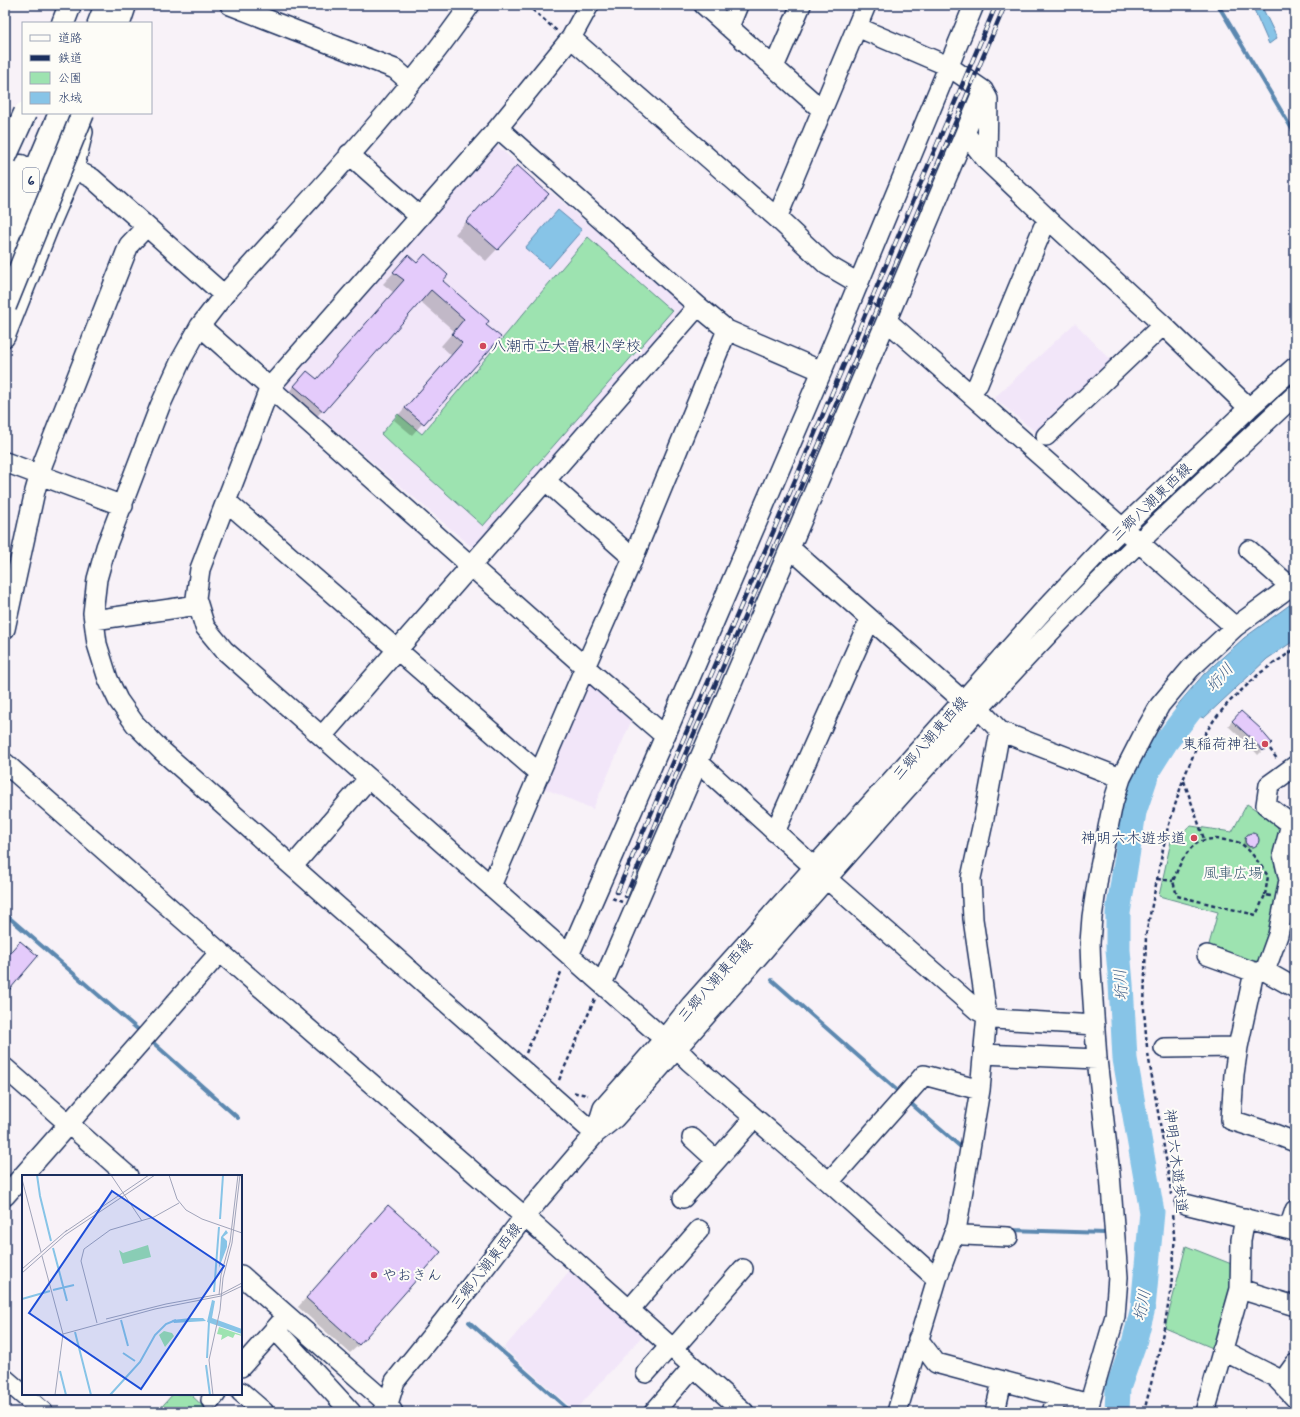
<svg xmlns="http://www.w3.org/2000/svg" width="1300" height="1417" font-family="Mynerve,'Klee One',sans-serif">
<rect width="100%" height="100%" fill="#f8f2f8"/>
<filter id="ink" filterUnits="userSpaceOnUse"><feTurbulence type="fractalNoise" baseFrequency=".025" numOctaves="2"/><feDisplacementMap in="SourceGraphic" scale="8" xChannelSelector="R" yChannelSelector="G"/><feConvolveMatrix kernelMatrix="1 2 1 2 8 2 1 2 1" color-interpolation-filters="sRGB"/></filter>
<g filter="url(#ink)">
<path fill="#f2e6f9" d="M496,145L685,307L473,548L281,384Z
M1075,323L1115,364L1038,434L994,398Z
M586,680L634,715L593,809L541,787Z
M570,1270L645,1333L575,1411L504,1348Z"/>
<path fill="#9de3b0" stroke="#5c8987" d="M588,237L672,311L483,526L401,453L381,434L398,414L422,434Z
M1247,804L1275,822L1280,833L1272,857L1281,887L1263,961L1252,964L1208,948L1218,912L1159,896L1171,841L1191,826L1232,832Z
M1186,1246L1234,1265L1232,1293L1215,1349L1165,1328Z
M173,1394H190L208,1411L207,1412H157Z"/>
<path fill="#87c4e7" stroke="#5c88b0" d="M1252,5H1261L1277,38L1269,44Z
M558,210L582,230L549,268L525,248Z
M1295,601V640L1267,659L1204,718L1175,708L1204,674L1244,638Z"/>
<path fill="#0003" d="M505,178L548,194L486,261L455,234Z
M408,257L441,281L485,325L499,337L412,435L394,420L451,355L441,346L454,331L420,301L311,423L283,398L307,372L316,380L393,292L383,284Z
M1236,717L1270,743L1258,755L1250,746L1228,726Z
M1250,834L1255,836L1257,839V843L1250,848H1247L1243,844L1244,839Z
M379,1215L359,1345L350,1353L298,1307Z"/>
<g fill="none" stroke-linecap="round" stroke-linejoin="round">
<path stroke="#5c88b0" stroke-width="4" d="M1218,5L1295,134
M5,914L142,1033
M772,980L900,1093
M149,1039L238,1118
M908,1101L963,1149
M1011,1230L1105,1233
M469,1322L571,1412"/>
<path stroke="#87c4e7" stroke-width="25" d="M1117,1412L1118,1388L1134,1343L1143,1308L1152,1212L1125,1059L1121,984L1118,950V913L1134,812L1148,770L1165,743L1195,704L1211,686"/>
</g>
<path fill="#e4cbfb" stroke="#1b2f5e" d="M517,165L549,194L498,250L466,222Z
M425,254L448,275L443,281L489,321L486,325L501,337L424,424L405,408L462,343L452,334L464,319L431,290L324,412L294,386L307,371L317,379L404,280L393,272L408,255L417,263Z
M1241,711L1261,729H1260L1272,743L1263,751L1254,741L1232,721Z
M1245 840a7 7 0 1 1 14 0a7 7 0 1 1-14 0Z
M20,941L38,956L5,995V958Z
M388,1205L441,1252L359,1345L306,1298Z"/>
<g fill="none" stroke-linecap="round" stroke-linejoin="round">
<g stroke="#1b2f5e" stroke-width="22">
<path id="minor" d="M230,5L395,69L411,83
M470,5C398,108 308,201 224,295L200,326L181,360L160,406L106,547L97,579L93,613L97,644L108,679L118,700L135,724L162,751L595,1134
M589,5L571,38L498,128L270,387L200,569L196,598L205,627L224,650L664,1039
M704,5L822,110
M729,27L738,5
M571,38L777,218L827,265L858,283
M774,67L801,5
M983,90L988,99L987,161
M498,128L698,306L727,330L822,371
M965,133L987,161L1049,220L1043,228L978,384L970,393
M349,154L420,217
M74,169L92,178L224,295
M777,218L866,5
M1049,220L1163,325L1249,408
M887,321L1235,627
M200,326L585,667L665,736
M5,337L48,229L74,169L83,132
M1046,436L1163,325
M5,462L123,506
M546,481L626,552L634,556
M226,501L540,774
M790,548L962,700
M1249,550L1284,581L1289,588
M94,620L198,605
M5,629L35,491L43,463L129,245L146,227
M979,709L1000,731L1121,778
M322,736L698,306
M697,761L814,867
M5,763L220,952L541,1231L744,1412
M1295,766L1269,785L1266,805L1291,824L1283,854L1289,880L1278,935L1265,971L1295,988
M775,832L870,619
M293,866L369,778
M827,879L977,1010L994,1019L1095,1025
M491,886L585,667L634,556L727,330
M569,955L665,736L822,371L974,5
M1207,955L1254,972
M1265,971L1254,972L1238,1047L1234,1074L1231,1120L1272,1133L1295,1142
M602,984C731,687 859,389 983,90L948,66L857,27
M1164,1048L1238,1047
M677,1049L690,1062L829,1182L937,1279
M983,1054L1097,1059
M5,1068L128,1176
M595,1134L603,1108L664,1039L691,1005L1043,611L1112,538L1249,408L1295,367
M692,1138L716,1160
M829,1182L924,1075L980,1090
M5,1196L220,952
M683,1198L754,1118
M1185,1204L1295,1231
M1289,1228L1295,1210
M955,1233L964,1235L1008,1237
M241,1275L388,1404L393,1412
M1240,1289L1295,1306
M629,1310L699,1230
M275,1329L351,1412
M918,1339L936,1363L1089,1404
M673,1349L743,1269
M1222,1350L1275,1377L1295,1398
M241,1367L283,1320
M646,1373L670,1346
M5,1379L43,1412
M1282,1382L1295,1364
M241,1392L264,1412
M211,1400L216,1394
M382,1412L388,1404L395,1381L442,1323L524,1217L595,1134L615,1118C763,953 906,784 1058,624C1134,544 1215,470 1295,395
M654,1412L693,1367
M897,1412L937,1279L957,1225L980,1090L987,1015L973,919L971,878L984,818L1000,731
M995,1412L1002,1381
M1052,1412L1057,1396
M1087,1412L1115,1316L1118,1277L1110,1174L1097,1059L1091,972L1090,943L1092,917L1098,877L1113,803L1121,778L1143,735L1160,705L1175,687L1191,668L1235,627L1295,583
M1205,1412L1240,1289L1241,1240L1245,1218"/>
</g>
<g stroke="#1b2f5e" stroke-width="25">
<path id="major" d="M5,274L55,153"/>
</g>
<g stroke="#1b2f5e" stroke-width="25">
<path id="highway" d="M63,23L70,5
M99,23L106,5
M119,23L125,5
M5,204L21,166
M5,249L29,186L60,113"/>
</g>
<path stroke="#1b2f5e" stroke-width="2.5" stroke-dasharray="4 3" stroke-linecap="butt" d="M527,5L557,31
M869,298L876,307
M1270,749L1277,759
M1184,781L1204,839
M1157,879L1173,881
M1265,895L1268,876C1261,866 1250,849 1240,843C1235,841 1230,840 1225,840C1204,837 1194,841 1183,859C1179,865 1176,874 1173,881L1177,896L1256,915L1265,895L1271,896
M612,898L622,902
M1147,1047L1144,1010L1146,935L1166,834L1183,780L1197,746L1214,720L1228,703L1260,673L1295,649
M526,1053L562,970
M1148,1054L1170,1182L1171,1195
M559,1080L595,999
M574,1092L576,1093L588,1095
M1144,1412C1157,1359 1172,1305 1174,1250C1175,1238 1173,1226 1172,1214"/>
<use href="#minor" stroke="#fdfcf7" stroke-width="19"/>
<use href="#major" stroke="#fdfcf7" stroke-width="22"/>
<use href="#highway" stroke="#fdfcf7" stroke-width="22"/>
<g stroke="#1b2f5e" stroke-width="4.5">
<path id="rail" d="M617,892L774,530L996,5
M626,896L674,780L830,419L1005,5"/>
</g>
<use href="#rail" stroke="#fdfcf7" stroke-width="3" stroke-dasharray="9" stroke-linecap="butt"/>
<g stroke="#1b2f5e" stroke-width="25" stroke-linecap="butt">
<path id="highway-bridge" d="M5,157L25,113
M5,306L83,113"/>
</g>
<use href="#highway-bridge" stroke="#fdfcf7" stroke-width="22"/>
</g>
</g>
<g fill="#d1495b" stroke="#fdfcf7" stroke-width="1.5">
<circle cx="483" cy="346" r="4"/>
<circle cx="1265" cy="744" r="4"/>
<circle cx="1194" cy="838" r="4"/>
<circle cx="374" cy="1275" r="4"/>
</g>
<g text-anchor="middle" stroke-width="4" stroke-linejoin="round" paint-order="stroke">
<rect fill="#fdfcf7" stroke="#5f6c8c" stroke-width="1" x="23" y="168" width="16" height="24" rx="3"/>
<g font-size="14" font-weight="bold" fill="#1b2f5e">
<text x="31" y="185">6</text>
</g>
<g font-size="15" fill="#1b2f5e" stroke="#fdfcf7" text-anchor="start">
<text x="491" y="351">八潮市立大曽根小学校</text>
<text x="1257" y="749" text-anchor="end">東稲荷神社</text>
<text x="1186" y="843" text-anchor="end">神明六木遊歩道</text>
<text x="382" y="1280">やおきん</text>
</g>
<g font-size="15" fill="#1b2f5e" stroke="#fdfcf7">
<text transform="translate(1151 502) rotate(-44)" y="5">三郷八潮東西線</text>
<text transform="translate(930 738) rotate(-49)" y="5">三郷八潮東西線</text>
<text transform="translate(715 980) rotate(-49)" y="5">三郷八潮東西線</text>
<text transform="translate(1176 1161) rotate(83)" y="5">神明六木遊歩道</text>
<text transform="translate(486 1266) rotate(-52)" y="5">三郷八潮東西線</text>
</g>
<g font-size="15" fill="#3c5c72" stroke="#fdfcf7">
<text x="1233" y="878">風車広場</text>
</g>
<g font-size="16" font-style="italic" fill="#3b5c87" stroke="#fdfcf7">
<text transform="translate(1219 677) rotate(-48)" y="6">垳川</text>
<text transform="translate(1120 985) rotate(-94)" y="6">垳川</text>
<text transform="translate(1141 1305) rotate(-79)" y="6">垳川</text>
</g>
</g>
<g transform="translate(22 1175)">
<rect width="220" height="220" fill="#f8f2f8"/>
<path d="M126,70L129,82L101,89L97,75L101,78ZM197,152L220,160V161L213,159L211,163L206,161L199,165L200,160L195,159ZM142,156L150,158L152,161L143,172L137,160Z" fill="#9de3b0"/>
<path d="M204,55L206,58L201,62L205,66V72L197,93L199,62ZM190,125L193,126L190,143L220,154V159L185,147ZM169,143H181L184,146L152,148L150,145Z" fill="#87c4e7"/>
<path fill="none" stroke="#87c4e7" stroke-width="2" d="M15,0L18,21L29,66M198,44L201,0M31,73L45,126M31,115L52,110M192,117L197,52M0,124L28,116M99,145L106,171M53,157L69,220M101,178L113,186M185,183L187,147M184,190L188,220M38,196L44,220M88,220L118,187L133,160L144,149L154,145"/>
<path fill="none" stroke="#a0a4ba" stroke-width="1" d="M89,0L120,46M147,0L155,24L164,35L180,44L220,58M0,4L19,77M43,57L127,0M20,81L41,159L33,220M0,94L45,55M0,98L43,60L133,0M197,120L199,100L208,67L216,0M84,144L144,129L199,119L220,108M75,148L59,86L62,74L88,55L132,42L157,28M41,159L133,134L199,121L220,111M191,220L187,185L198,135L201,103L210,68L218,0"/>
<path fill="#1d4ed8" fill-opacity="0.15" stroke="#1d4ed8" stroke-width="2" d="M90,16L202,91L119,214L7,138Z"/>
<rect width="220" height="220" fill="none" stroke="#1b2f5e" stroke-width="2"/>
</g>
<rect width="1300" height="1417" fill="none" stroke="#fdfcf7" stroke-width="20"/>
<rect x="10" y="10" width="1280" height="1397" fill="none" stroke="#1b2f5e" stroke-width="1.5" filter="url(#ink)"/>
<rect x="22" y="22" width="130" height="92" fill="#fdfcf7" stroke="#a3aaba"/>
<rect x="30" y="35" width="20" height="6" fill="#fdfcf7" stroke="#a3aaba"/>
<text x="58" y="42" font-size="12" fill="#1b2f5e">道路</text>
<rect x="30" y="55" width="20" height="6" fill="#1b2f5e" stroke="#a3aaba"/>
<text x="58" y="62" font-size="12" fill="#1b2f5e">鉄道</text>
<rect x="30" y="72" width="20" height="12" fill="#9de3b0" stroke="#a3aaba"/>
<text x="58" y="82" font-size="12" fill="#1b2f5e">公園</text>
<rect x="30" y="92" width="20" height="12" fill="#87c4e7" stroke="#a3aaba"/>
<text x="58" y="102" font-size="12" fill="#1b2f5e">水域</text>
</svg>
